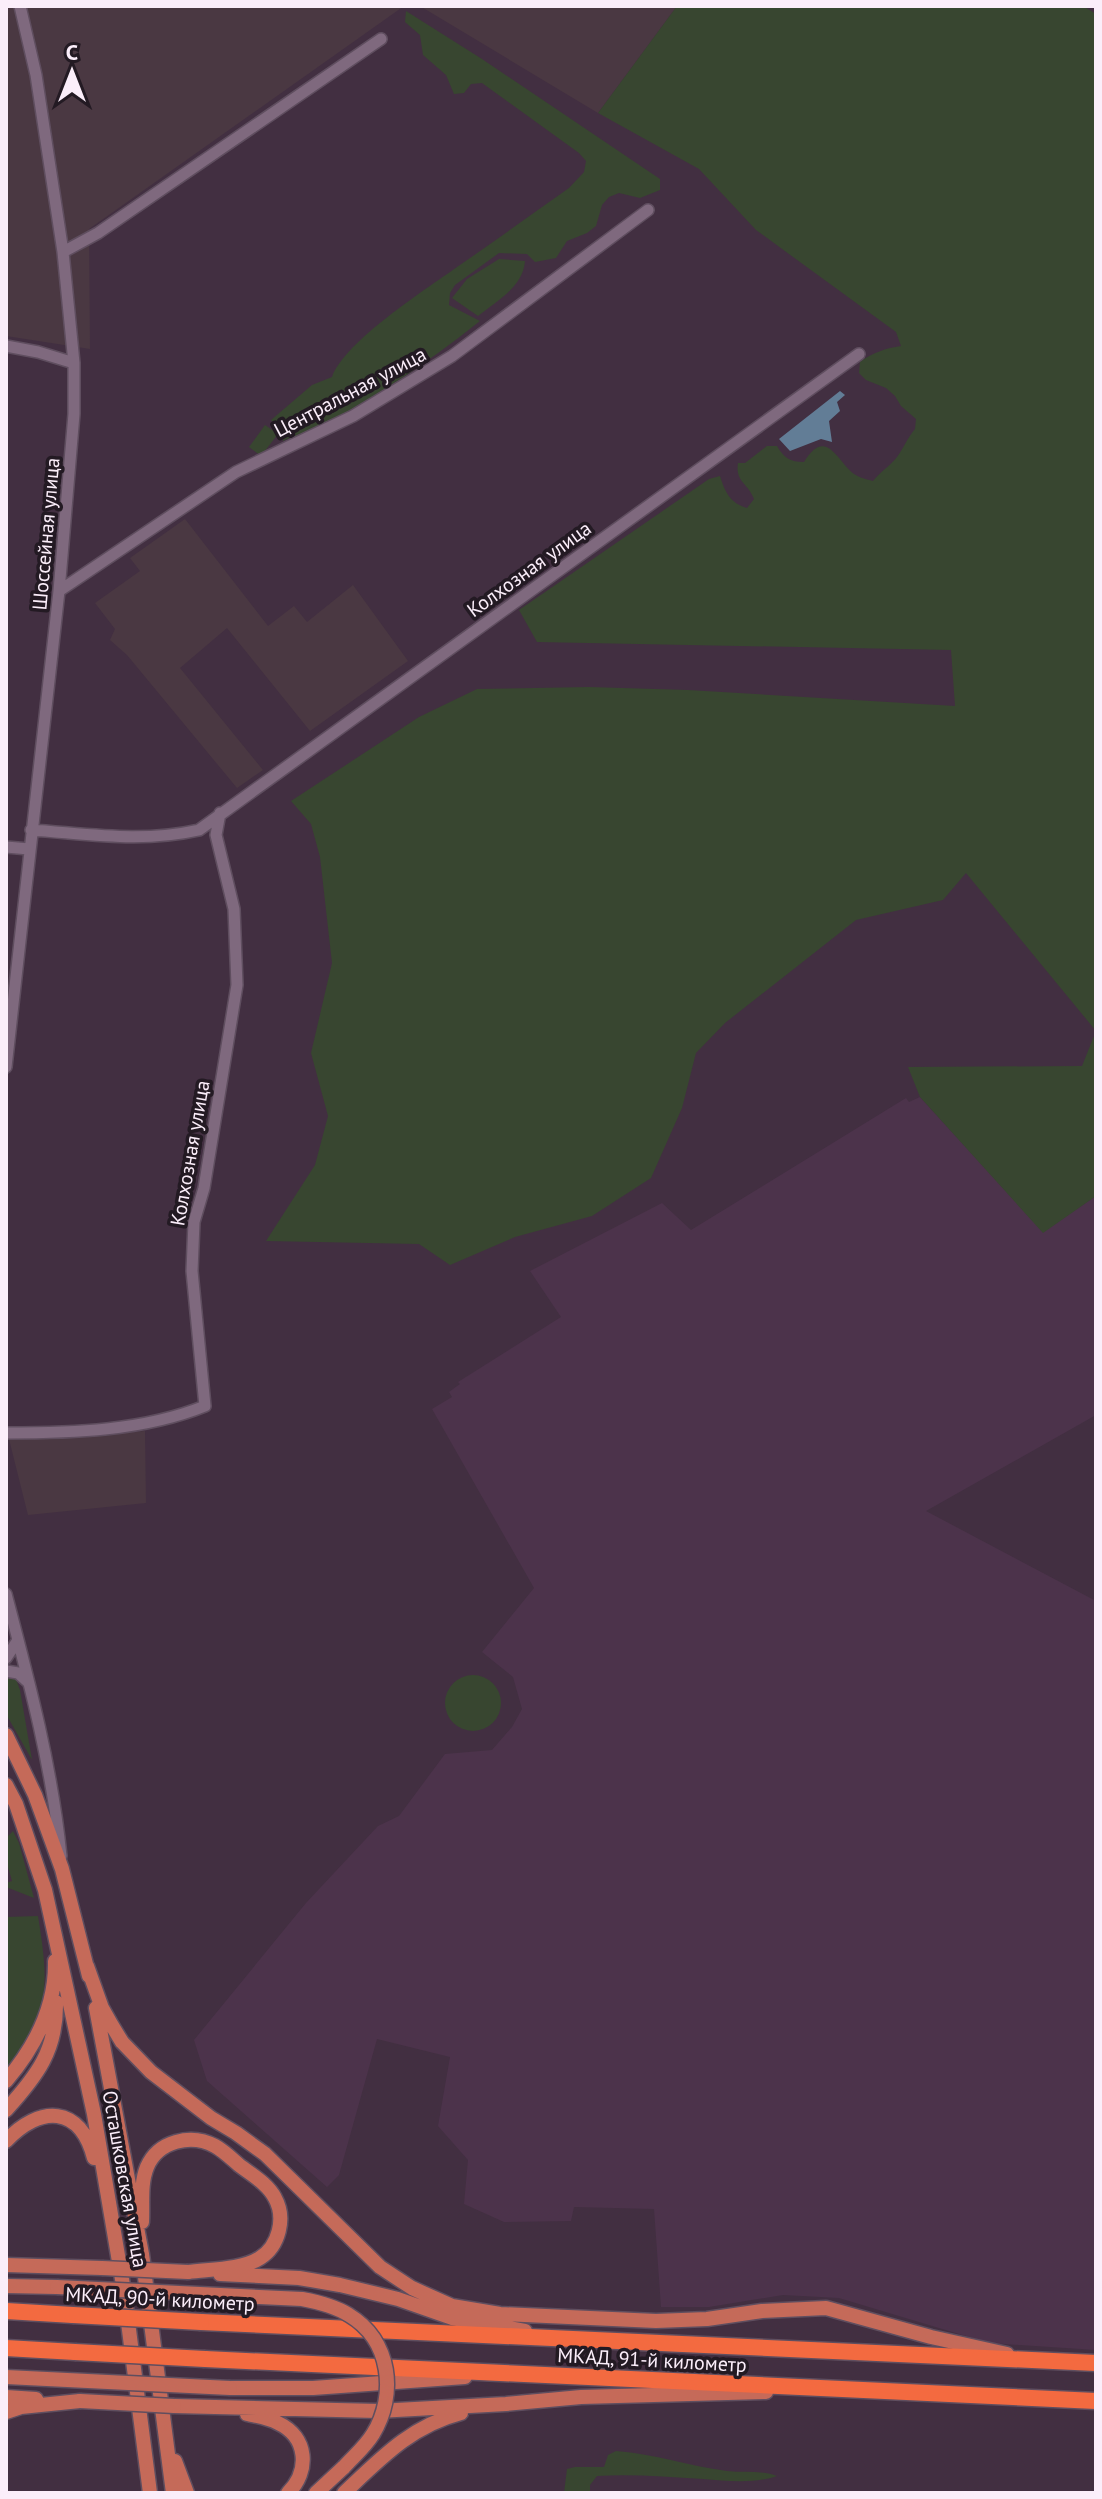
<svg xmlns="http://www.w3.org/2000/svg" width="1102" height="2499" font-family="'PT Sans',sans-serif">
<rect width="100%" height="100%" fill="#422f41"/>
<path fill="#4c334b" d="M920,1097L1043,1232L1096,1196V1415L926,1511L1096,1601V2350L989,2343L839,2298L783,2295L709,2307H661L654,2209L574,2207L571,2221L504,2222L464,2204L468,2160L438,2126L450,2057L377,2039L339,2175L327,2187L207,2081L194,2040L306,1903L378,1826L399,1816L445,1754L492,1750L512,1727L522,1709L513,1677L482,1652L534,1588L432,1409L452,1397L449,1392L460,1384L458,1382L561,1317L530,1271L662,1203L691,1230L906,1098L909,1102Z"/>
<path fill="#4a3842" d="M6,6H404L89,229L90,349L6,336Z
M420,6H677L598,113Z
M185,519L268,626L294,606L307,622L353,585L408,661L310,731L227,628L180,668L263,770L237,788L127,655L110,640L115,629L95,603L140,571L130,558Z
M145,1431L146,1503L28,1515L9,1439Z"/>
<path fill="#384630" d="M677,6H1083L1096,14V1196L1043,1233L920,1097L908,1067L1082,1066L1096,1031L966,873L943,900L856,920L725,1023L696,1053L682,1108L651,1178L592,1216L515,1237L450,1265L419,1244L266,1241L315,1165L328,1116L311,1053L332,963L320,857L311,824L291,801L419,717L477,689L589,687L688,690L955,706L951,650L537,642L519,610L709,479L720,476C725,492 730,503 747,508L754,499C748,483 735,482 738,463H745L767,446H777C784,458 790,462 804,462C826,426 837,461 854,474C860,478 866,479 873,481C880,472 890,466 897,457C904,448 907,438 915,429L916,419L901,406L895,396L886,388L866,380L859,373L860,362C872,353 886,348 901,346L896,332L756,230L699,169L598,113Z
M406,11L482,59L660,179V190L640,198L619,193L609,197L602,205L596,226L587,233L567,241L556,258L535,262L527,254L499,253L455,285L450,293L449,305L480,321C424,366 367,402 304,436H294L283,441L281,429L271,420L312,385L332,377C345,341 425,290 457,267C495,241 532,214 569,188L584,172L586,161L579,153L482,83L471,84L464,93L454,94L446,75L423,55L420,35L405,22Z
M499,259L525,261C523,287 497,301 478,316L452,298L467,279Z
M265,425L278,434L261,456L249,447Z
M445 1703a28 28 0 1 1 56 0a28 28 0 1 1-56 0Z
M6,1675L16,1679L20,1690L32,1760L6,1714Z
M13,1831L19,1843L34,1898L6,1887V1883L12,1881L6,1860V1838Z
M38,1916C49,1984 51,2014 6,2070V1917Z
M616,2451C656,2454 688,2466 727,2471C743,2473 762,2470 777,2476C754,2484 727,2481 703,2479C668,2477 632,2474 597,2476L590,2485V2493H564L567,2469L575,2467H604L608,2455Z"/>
<path fill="#627d96" d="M840,391L845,395L837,402L840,411L829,421L832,442L821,439L790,451L779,439Z"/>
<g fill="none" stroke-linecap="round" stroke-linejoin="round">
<g stroke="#5f4e5f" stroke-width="14">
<path id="minor" d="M63,252L98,233L381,39
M6,346L38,352L74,363
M59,591L236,472L353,416L452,356L648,210
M31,830C90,834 141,843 199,830L859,354
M6,847L29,849
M6,1067L59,591L74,414V363L63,252L36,75L20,6
M6,1433C72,1433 143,1431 205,1406L192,1271L194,1222L204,1188L237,985L234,909L216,835L220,813
M6,1594C29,1681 52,1767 61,1856
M6,1658L18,1640
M6,1671L18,1673L29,1683"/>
</g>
<g stroke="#5f4e5f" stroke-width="17">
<path id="major" d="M6,1735L35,1795L62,1869L89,1976
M6,1785L16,1804L45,1890L94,2114L124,2291L150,2493
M87,1966L102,2008L111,2024L122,2042L151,2072L211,2118L236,2133L265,2154L380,2267L412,2288L452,2306L500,2314L656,2321L707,2319L762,2311L826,2308L931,2337L1007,2354
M96,2008L142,2254L173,2493
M6,2081C35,2047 56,2007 55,1961
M6,2110C37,2076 57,2050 56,2002
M6,2141C40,2105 80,2105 94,2158
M142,2222C143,2204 140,2184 147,2167C158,2141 191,2133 215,2146C224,2151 232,2159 239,2165C252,2175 268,2184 275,2198C286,2218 279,2246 260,2258C241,2270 210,2269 188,2272
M6,2265L102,2268
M220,2274L299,2278L340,2285L398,2299L452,2318L525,2331
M6,2286L57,2287
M230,2388H313L465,2377
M6,2397L36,2399
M174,2406L378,2411L506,2404L581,2397L766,2392
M6,2412L21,2407L80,2401
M247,2414C257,2416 269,2418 278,2423C308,2437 310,2471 288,2493
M175,2461L187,2493
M316,2493L344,2467
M344,2493C381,2458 411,2426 461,2413"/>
</g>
<g stroke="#5f4e5f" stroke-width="19">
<path id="highway" d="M6,2311L73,2315
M201,2322L1096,2363
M6,2348L75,2352
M205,2359L1096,2401"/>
</g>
<use href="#minor" stroke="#7f697e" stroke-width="11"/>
<use href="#major" stroke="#c56a59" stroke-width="14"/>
<use href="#highway" stroke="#f36a40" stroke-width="16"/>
<g stroke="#5f4e5f" stroke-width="17" stroke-linecap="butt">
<path id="major-bridge" d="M102,2268L188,2272
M57,2287L302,2299C318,2302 335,2306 349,2315C391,2340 397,2395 373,2434C365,2447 354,2456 344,2467
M6,2377L230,2388
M80,2401L174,2406"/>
</g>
<g stroke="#5f4e5f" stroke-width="19" stroke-linecap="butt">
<path id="highway-bridge" d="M73,2315L201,2322
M75,2352L205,2359"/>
</g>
<use href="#major-bridge" stroke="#c56a59" stroke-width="14"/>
<use href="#highway-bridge" stroke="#f36a40" stroke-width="16"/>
</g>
<g text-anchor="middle" stroke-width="7" stroke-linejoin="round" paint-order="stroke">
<g font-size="20" fill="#fbeefa" stroke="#231a23">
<text transform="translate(350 392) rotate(-28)" y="7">Центральная улица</text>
<text transform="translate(46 534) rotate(-85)" y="7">Шоссейная улица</text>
<text transform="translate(529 569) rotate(-36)" y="7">Колхозная улица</text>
<text transform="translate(190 1153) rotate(-80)" y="7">Колхозная улица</text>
<text transform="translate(125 2179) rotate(80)" y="7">Осташковская улица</text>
<text transform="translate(160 2299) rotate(3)" y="7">МКАД, 90-й километр</text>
<text transform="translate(652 2360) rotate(3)" y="7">МКАД, 91-й километр</text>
</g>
</g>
<rect width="1102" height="2499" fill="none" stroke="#fbeefa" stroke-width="16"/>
<g transform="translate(72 72)" stroke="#231a23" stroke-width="6" paint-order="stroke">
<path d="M0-6L14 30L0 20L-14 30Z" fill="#fbeefa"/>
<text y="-12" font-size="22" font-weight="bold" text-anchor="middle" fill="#fbeefa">С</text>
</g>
</svg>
